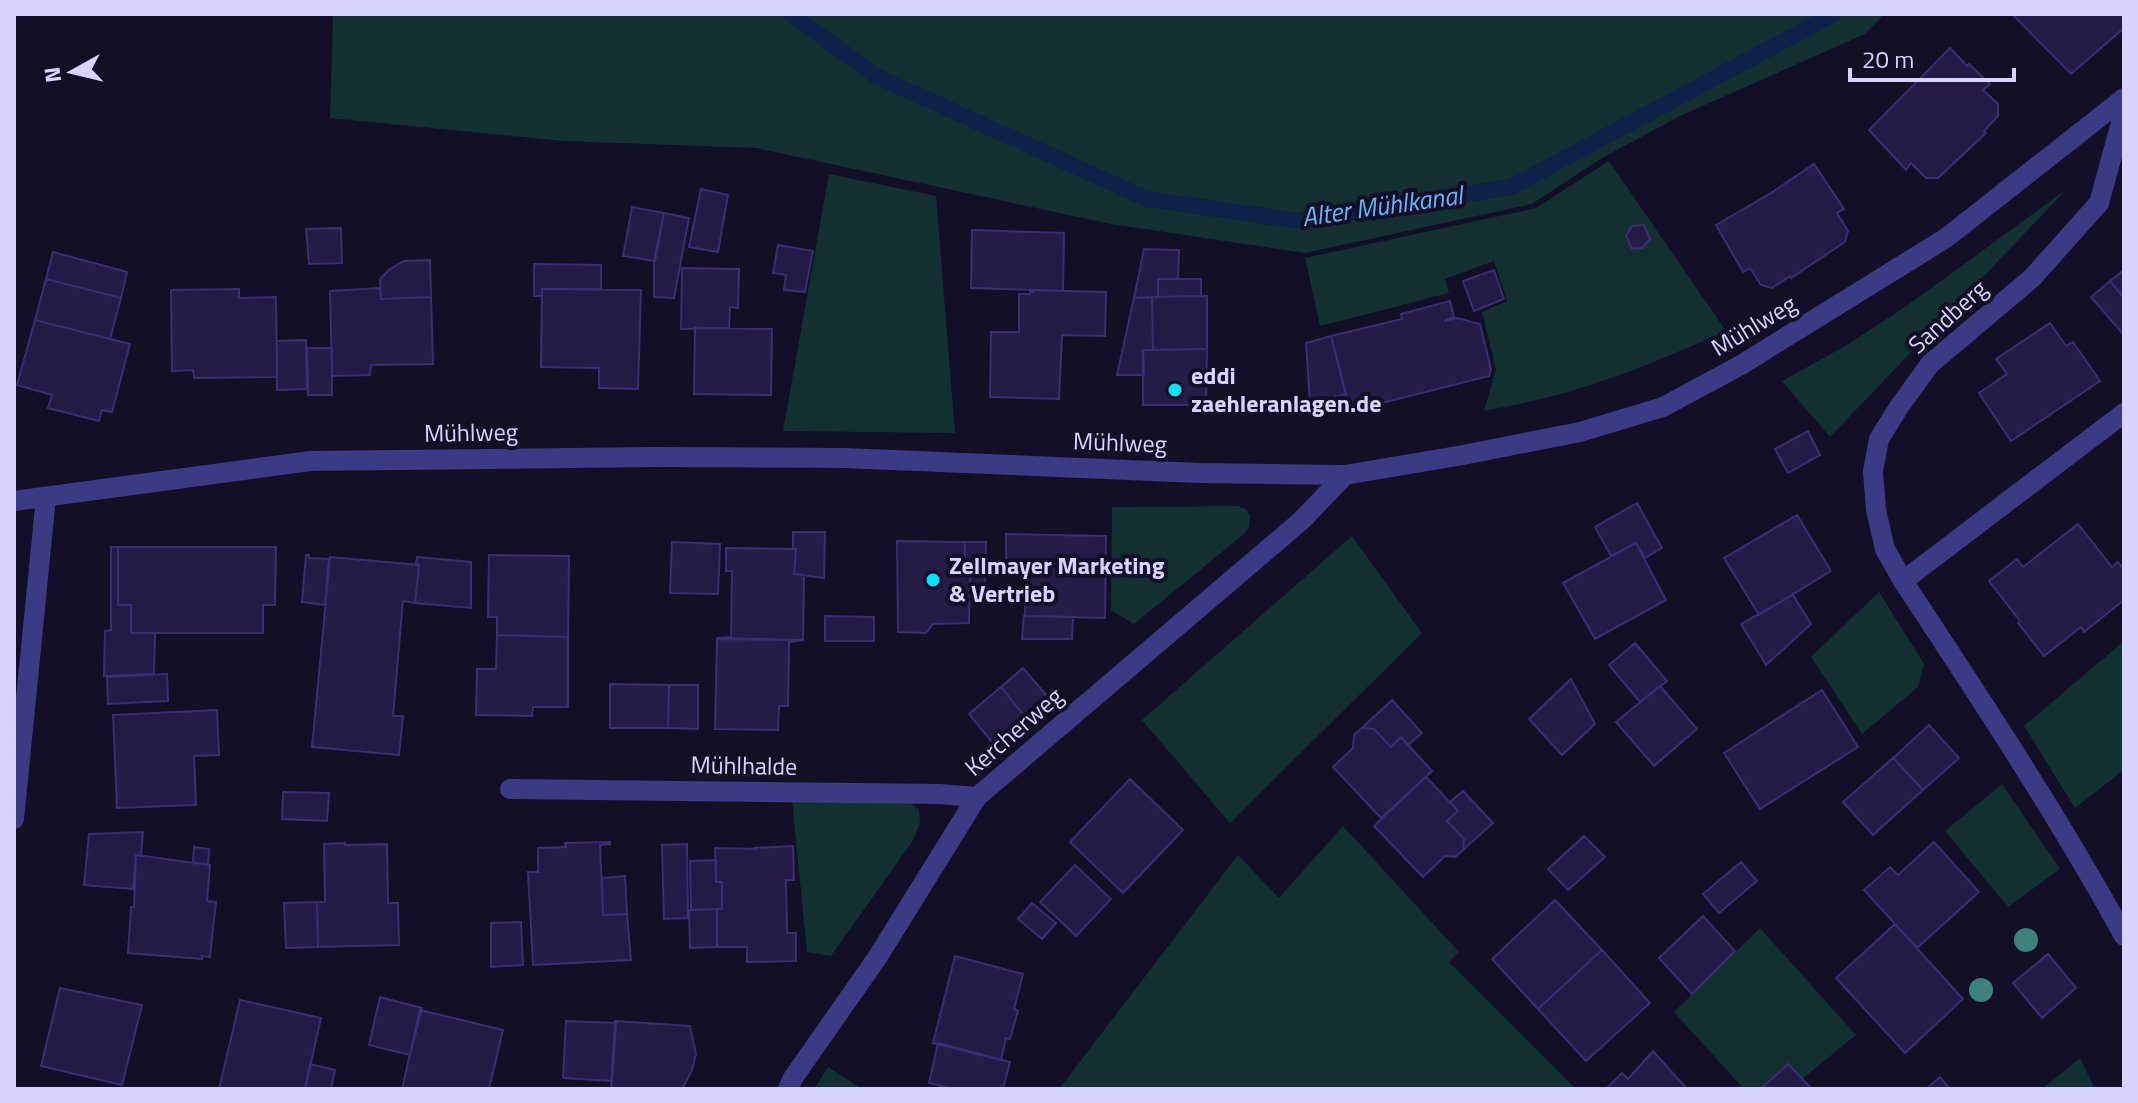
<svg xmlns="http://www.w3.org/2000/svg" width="2138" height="1103" font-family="'Titillium Web',sans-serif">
<rect width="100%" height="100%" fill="#130f26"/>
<path fill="#12302f" d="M333,14H1884L1865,34L1680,116L1602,158L1532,204L1305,253L1111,224L756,148L563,141L330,118Z
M1609,161L1726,331C1667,357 1607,383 1545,398C1525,403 1504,407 1484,411L1496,370L1482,312L1507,301L1494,261L1445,279L1449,293L1320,326L1305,258L1536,208Z
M829,174L936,196L955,433L783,431Z
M2067,189L1830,437L1782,381L1847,345L1908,305Z
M1237,506L1246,509L1250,516L1249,527L1244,534L1134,624L1111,610L1112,507Z
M1352,536L1422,633L1230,823L1142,720Z
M1879,592L1924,664L1918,687L1862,734L1811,657Z
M2124,641V770L2075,808L2024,726Z
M2002,784L2060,869L2008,907L1945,831Z
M792,801H907L919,809L920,823L912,842L831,956L807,952Z
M1343,826L1459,952L1449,962L1576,1089H1059L1238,855L1279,898Z
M1760,928L1856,1035L1802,1079L1788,1064L1761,1089H1744L1674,1012Z
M2080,1058L2095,1089H2042Z
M828,1067L862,1089H814Z"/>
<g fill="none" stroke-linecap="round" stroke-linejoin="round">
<path stroke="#0c2248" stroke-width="16" d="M791,14L876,76L1147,199L1299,221L1511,187L1834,14"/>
</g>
<path fill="#241b47" stroke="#3b2d73" stroke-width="2" d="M2016,14H2124V28L2071,74L2014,16Z
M1950,48L1967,66L1969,64L1990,84L1983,90L1998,104V116L1984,131L1986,133L1938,178H1926L1911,163L1906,170L1869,130Z
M1814,164L1844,209L1837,213L1848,231L1845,242L1791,278L1790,276L1772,288L1761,285L1750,268L1743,272L1716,225L1771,193Z
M701,189L728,195L718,252L689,247Z
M632,207L664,213L655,261L623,256Z
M664,213L689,218L674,298L654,297V261Z
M1644,225L1650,239L1642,248L1632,249L1626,236L1632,226Z
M341,228L342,263L309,264L306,229Z
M972,230L1064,233L1063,291L971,288Z
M778,245L813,251L805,292L784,290L786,275L773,273Z
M1144,249L1179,250L1178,279H1158V297L1134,298Z
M53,252L127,272L121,298L46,279Z
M430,260L431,297L381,299L380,279L390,269L404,261Z
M534,264L601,265V289H542V296H534Z
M682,268L739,269L738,308L730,307L729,328L681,329Z
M1494,270L1504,299L1474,311L1463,281Z
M2124,270V298L2110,281Z
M46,279L121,298L110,339L35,320Z
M1158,279H1201V296L1158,297Z
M2110,281L2124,298L2123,334L2091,297Z
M380,288L381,299L431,297L433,364L371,365L370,375L332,376L330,291Z
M239,289V298L276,297L277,377L194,378L193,370L172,371L171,290Z
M542,289L641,290L638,389L599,388V368L541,367Z
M1033,290L1106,292L1105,336L1062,335L1059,399L990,397L991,332H1019V294H1030V292H1033Z
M1207,296V349L1153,350L1152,297Z
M1152,297L1153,350H1143L1144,375H1117L1134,298Z
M1450,301L1454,317L1444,321L1457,318L1480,324L1491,369L1489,376L1350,411L1331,336L1402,319L1401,314Z
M35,320L130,344L112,412L102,410L99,421L48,408L52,395L17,385Z
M2050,323L2066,346L2073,342L2100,381L2011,441L1979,393L2007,374L1996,359Z
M695,328L772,329L771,395L694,394Z
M1331,336L1346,394L1310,403L1306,343Z
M306,340L307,389L277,390V341Z
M307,348H332V395H308Z
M1207,349L1206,405H1143V350Z
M1808,431L1820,455L1788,473L1775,449Z
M1637,503L1662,548L1645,558L1636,543L1611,556L1595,527Z
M1797,515L1831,571L1759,615L1724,558Z
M2078,524L2112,567L2118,562L2124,570V600L2084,632L2081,627L2044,656L2018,623L2020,621L1989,581L2017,559L2023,567Z
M793,532H825L824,578L794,574L796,549H793Z
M1006,534L1106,536L1105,618L1025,616L1026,568H1006Z
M897,541L965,542L964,568L970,567L969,623L933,624L926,633L898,632Z
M672,542L720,544L718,594L670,593Z
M965,542H986L985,593L970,592V567L964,568Z
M1636,543L1666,600L1595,639L1563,583Z
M111,547H118V605H131V633H155L154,674L104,676L105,631L111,630Z
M118,547H276L275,605H263V633H131V605H118Z
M726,548L796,549L794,574L804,575V577L803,640L717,638L731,637L732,571H726Z
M306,555H309V558L329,559L325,605L302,602Z
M489,555L569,556L568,637L497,635V617H488Z
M330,557L419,565L415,603L403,601L393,716H403L399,755L312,747Z
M417,557L471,562V608L415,603L419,565L416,564Z
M1793,595L1811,624L1766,665L1741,624Z
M825,616L874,617V641H825Z
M1024,616L1073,617L1072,639H1022Z
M497,635L568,637V707H533L532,716L476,715L477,669H496Z
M717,639L804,640L789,642L788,706H779L778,730L715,729Z
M1635,643L1667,681L1640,702L1609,665Z
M1023,668L1053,703L1030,723L1001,687Z
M167,674L168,701L108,704L107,677Z
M1571,679L1595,724L1562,755L1529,719Z
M610,684L669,685L668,728H610Z
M669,685H698V729L668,728Z
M1660,686L1697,729L1654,766L1616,722Z
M1001,687L1030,723L1000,752L969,714Z
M1822,690L1858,747L1760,809L1724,753Z
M1392,700L1422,733L1408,745L1401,737L1391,747L1374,729L1362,728Z
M217,710L219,755L194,756L196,805L117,808L113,715Z
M1929,725L1959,758L1923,790L1893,758Z
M1362,728L1374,729L1391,747L1401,737L1432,771L1381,818L1333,767L1353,748L1354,735Z
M1893,758L1923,790L1873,835L1843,802Z
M1432,771L1426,777L1458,811L1447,821L1464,839L1463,850L1455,857L1445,856L1423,877L1374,826Z
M1130,779L1183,830L1123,893L1070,842Z
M1463,791L1493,823L1463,850L1464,839L1447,821L1458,811L1450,802Z
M283,792L329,793L327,821L282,819Z
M143,832L141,856L136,855L133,889L84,885L89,834Z
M1584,836L1605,857L1568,890L1548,869Z
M610,842V844L600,845L603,915L627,914L631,960L533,965L528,872H538V848L566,847L565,843Z
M1934,842L1979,892L1917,948L1864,890L1890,867L1898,875Z
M345,843V845L387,844L388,903H398L399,945L318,947L317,902H325L324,844Z
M687,844L688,918L664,919L662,845Z
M793,846L794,880H786L787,933H796V961L747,962V947H717V909H722V882H716L715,848L756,849L755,848Z
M194,847L209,849L208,864L193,863Z
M136,855L210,865L207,901L216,902L210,957L202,956V959L128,953L131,907H134Z
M716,860V882H722V909L691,910L690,861Z
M1741,862L1757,881L1719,913L1703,894Z
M1075,865L1111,899L1076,936L1040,902Z
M625,876L627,914L603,915L602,878Z
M1555,900L1602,950L1538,1009L1492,959Z
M317,902L318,947L286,948L284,903Z
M1032,903L1056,923L1042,939L1018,919Z
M717,909V947L690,948L689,910Z
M1703,916L1735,951L1692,994L1659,958Z
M521,922L523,965L491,967V923Z
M1895,924L1963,999L1905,1053L1836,978Z
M1602,950L1650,1003L1586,1061L1538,1009Z
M2048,954L2076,988L2042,1018L2013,983Z
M955,956L1023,974L1014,1009L1018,1011L1010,1039L1006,1038L1001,1060L933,1043Z
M60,988L142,1005L122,1085L41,1066Z
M380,997L422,1008L410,1055L369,1045Z
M240,1000L321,1018L305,1089H219Z
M420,1010L503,1030L489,1089H402Z
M566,1021L616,1023L612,1081L563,1078Z
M615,1021L690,1026L696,1054L692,1070L682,1089H611Z
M938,1043L1010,1062L1003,1089H953L929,1083Z
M1653,1051L1687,1089H1606L1622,1073L1628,1079Z
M310,1064L335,1070L331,1089H305Z
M1788,1064L1812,1089H1761Z
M1940,1077L1950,1089H1926Z"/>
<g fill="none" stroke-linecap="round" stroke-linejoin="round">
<path stroke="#3d3a85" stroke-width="20" d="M1903,581C1980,698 2057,814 2124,936"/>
<path stroke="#3d3a85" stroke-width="20" d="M2124,112L2099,203L2032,278L1930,364L1899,407L1879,439L1873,471L1876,510L1885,549L1903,581L2124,413
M14,501L310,461L655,457L845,458L1199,473L1345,475L1463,455L1580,432L1663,407L1741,365L1946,238L2124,98
M510,789L939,794L977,797
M14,819L46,497
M788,1089L793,1078L877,958L977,797L1302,520L1345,475"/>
</g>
<g fill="#3d827b">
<circle cx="2026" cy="940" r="12"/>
<circle cx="1981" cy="990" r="12"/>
</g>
<g fill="#00e5ff" stroke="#130f26" stroke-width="3">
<circle cx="1175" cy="390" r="8"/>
<circle cx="933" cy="580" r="8"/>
</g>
<g text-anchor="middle" stroke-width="8" stroke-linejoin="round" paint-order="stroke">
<g font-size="24" fill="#d9d4ff" stroke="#130f26">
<text transform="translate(1948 317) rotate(-42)" y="8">Sandberg</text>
<text transform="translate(1754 326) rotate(-31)" y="8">Mühlweg</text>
<text transform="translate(471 433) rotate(-1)" y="8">Mühlweg</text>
<text transform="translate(1120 443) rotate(2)" y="8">Mühlweg</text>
<text transform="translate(1014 732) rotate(-41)" y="8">Kercherweg</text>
<text transform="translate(744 766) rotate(1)" y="8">Mühlhalde</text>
</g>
<g font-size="24" font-weight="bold" fill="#d9d4ff" stroke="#130f26" text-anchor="start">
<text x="1191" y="384">eddi<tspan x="1191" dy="28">zaehleranlagen.de</tspan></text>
<text x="949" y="574">Zellmayer Marketing<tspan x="949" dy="28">&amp; Vertrieb</tspan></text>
</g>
<g font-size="26" font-style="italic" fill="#62b6ff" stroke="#130f26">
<text transform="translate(1382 206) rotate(-8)" y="9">Alter Mühlkanal</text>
</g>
</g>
<rect width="2138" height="1103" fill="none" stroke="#d9d4ff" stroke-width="32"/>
<g transform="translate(72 72) rotate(262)" stroke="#130f26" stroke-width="6" paint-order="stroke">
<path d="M0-6L14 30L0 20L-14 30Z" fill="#d9d4ff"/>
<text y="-12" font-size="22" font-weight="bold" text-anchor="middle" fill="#d9d4ff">N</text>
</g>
<path d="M1850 68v12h164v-12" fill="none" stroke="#d9d4ff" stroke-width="4"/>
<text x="1862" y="68" font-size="24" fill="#d9d4ff" stroke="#130f26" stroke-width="6" paint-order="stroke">20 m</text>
</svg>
